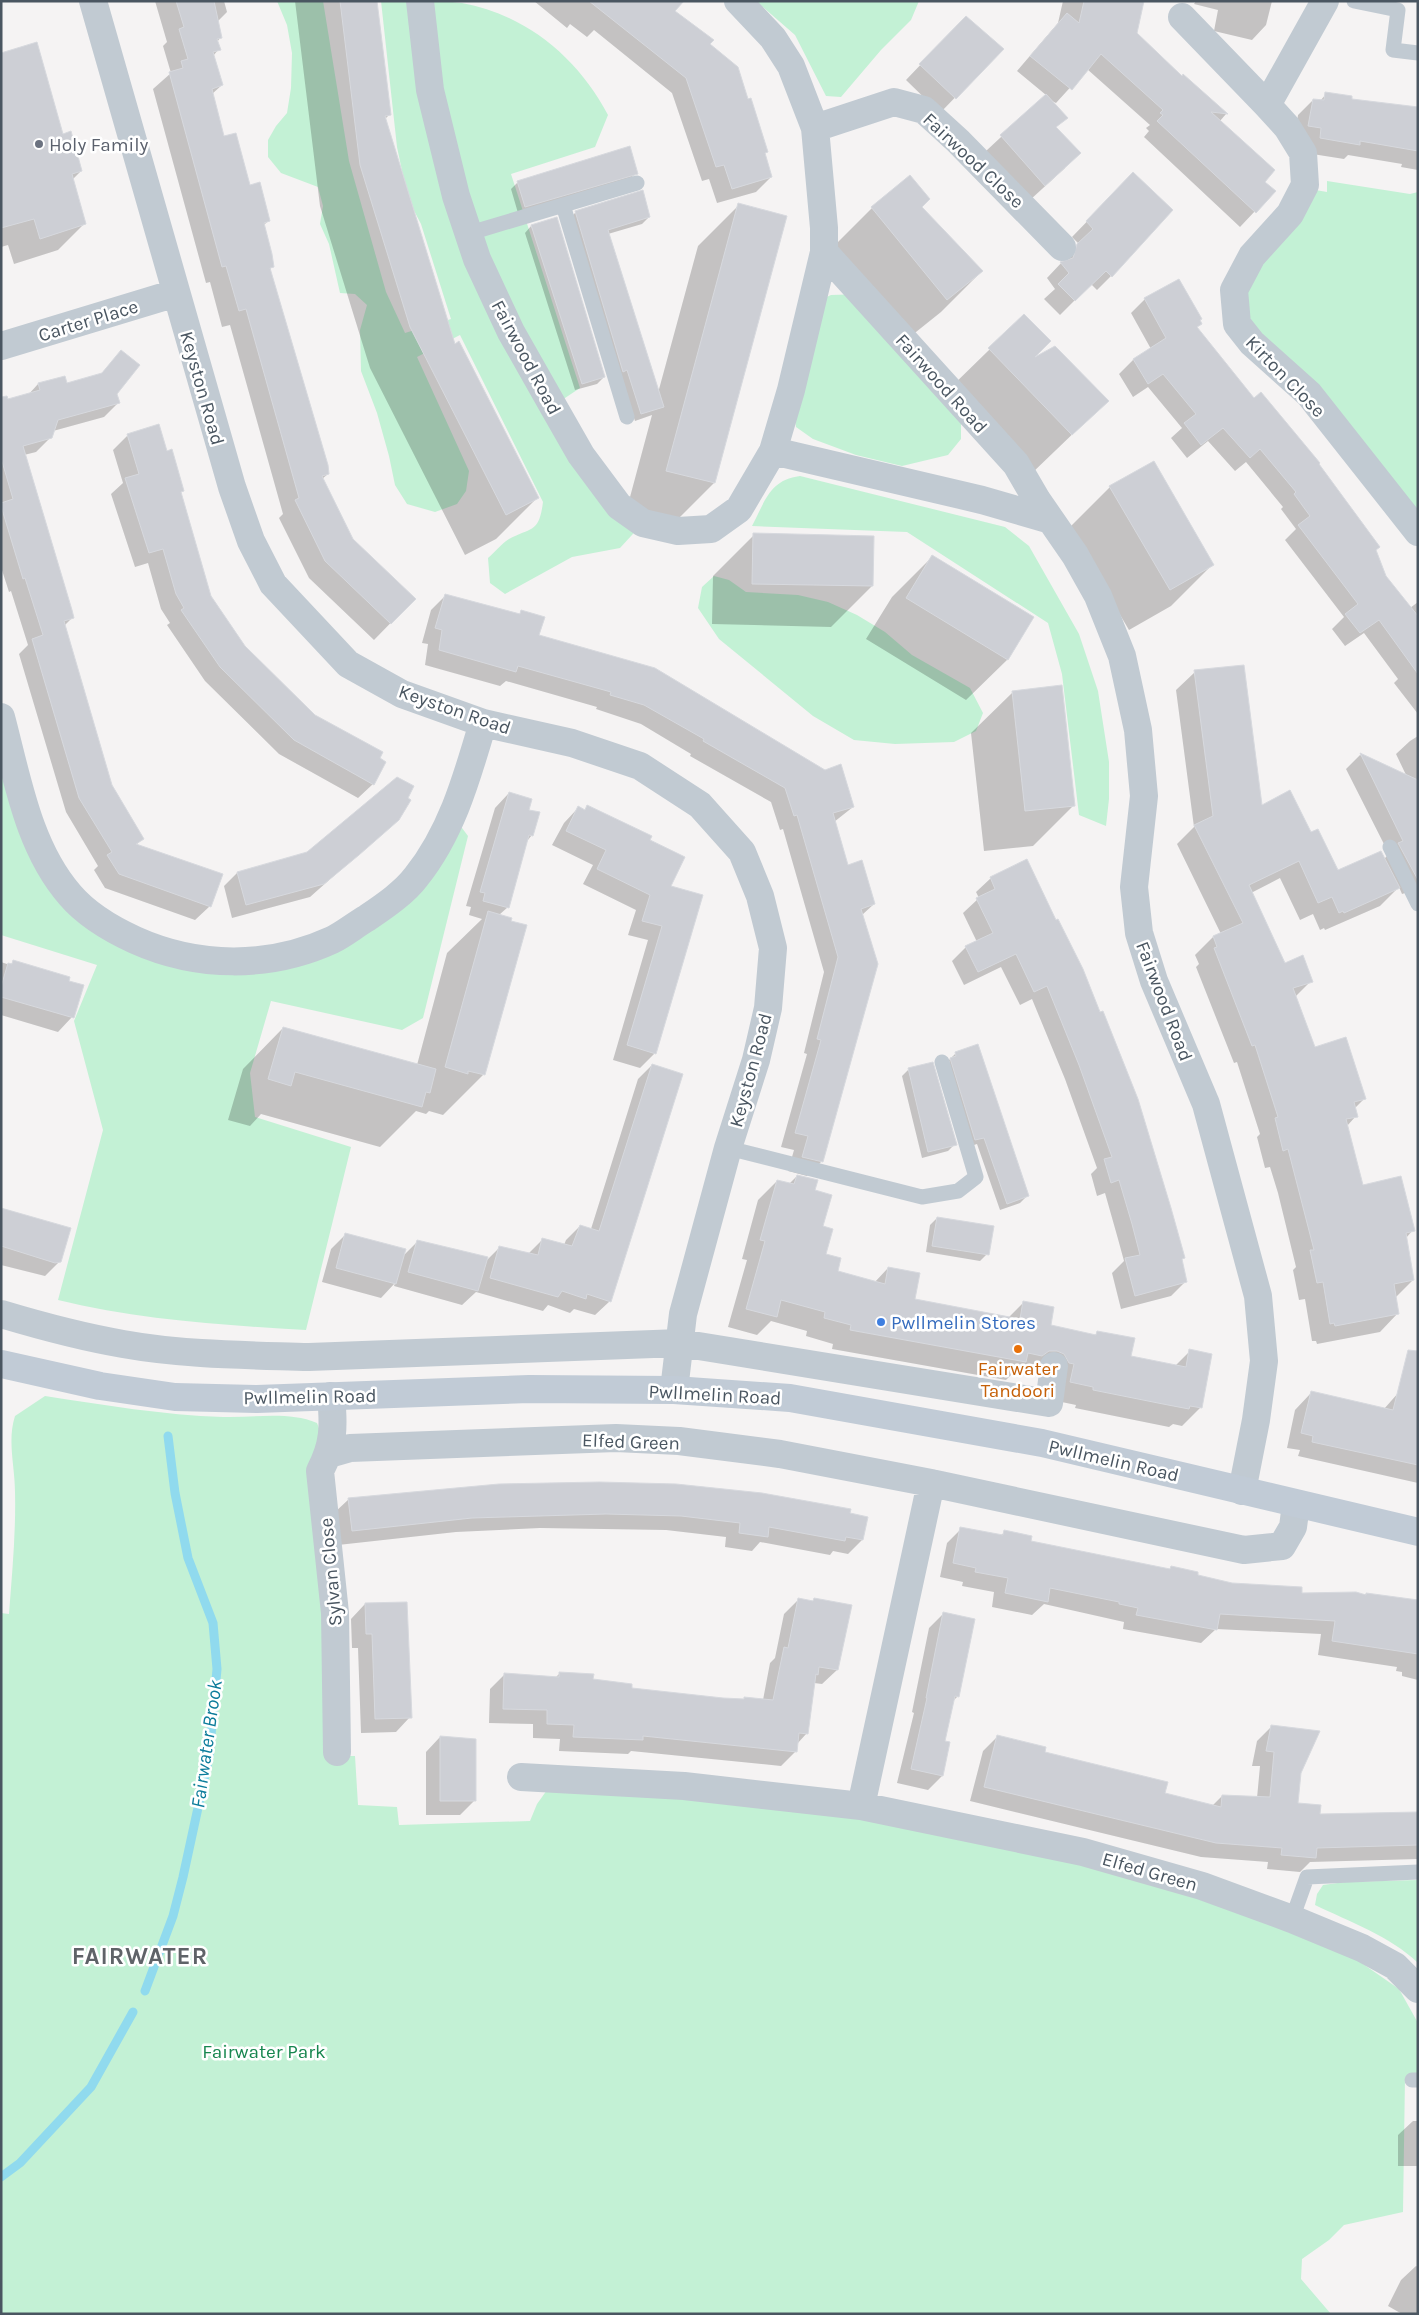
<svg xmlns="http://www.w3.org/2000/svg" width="1419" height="2315" font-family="Karla,sans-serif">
<rect width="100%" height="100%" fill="#f5f3f3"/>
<path fill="#c3f1d5" d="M277,1H323L349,161L386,292L405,333L451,319L421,224L408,199L397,147L381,1C407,1 436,0 462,3C527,15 578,58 608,115L595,147L511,174L580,388L553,406L643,523L620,548L572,557L505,594L490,583L488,558C495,552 501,544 509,539C532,527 539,533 543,502L460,335L417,357L469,471L466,491L457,504L435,512L407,504L395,485L389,456L377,413L361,371L360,330L367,305L355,294L340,293L329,244L320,224L323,206L318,187L281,173L268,157V140L276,126L287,113L291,88L292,53L287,25Z
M756,1H919L911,20L881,50L841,97L826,96L795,35Z
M1327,181L1410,194L1418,192V532L1237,324L1249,261L1304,188L1327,192Z
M862,294L961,417V439L948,455L902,466L856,455L813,439L796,427L791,390L818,301L831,295Z
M800,476L1005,527L1029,546L1079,634L1098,691L1109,762V799L1106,826L1079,815L1062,674L1048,623L907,532L752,526C765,502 769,480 800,476Z
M714,576L729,580L746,592L798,595L828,602L857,615L885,632L912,655L970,688L983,713L976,731L954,742L895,744L854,740L813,716L719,639L698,608L702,587Z
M1,717L43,856L107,927L249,962L379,910L453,816L468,836L423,1018L402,1030L271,1001L250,1073L255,1117L351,1147L306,1330C223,1325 138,1320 58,1300L103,1130L74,1021L97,965L1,935Z
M45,1396C104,1405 163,1415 223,1417C254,1418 288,1411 317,1423L329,1454L338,1756H355L358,1805L397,1807L399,1825L530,1821L537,1804L547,1790L677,1797L825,1810L1093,1865L1219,1904L1353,1957L1399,1989L1418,2023V2075L1405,2077L1403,2212L1344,2225L1329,2240L1302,2259L1301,2279L1331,2314H1V1613L9,1614C12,1574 16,1533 15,1492C15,1466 7,1441 15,1416Z
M1418,1880V1963C1390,1936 1350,1922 1315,1905L1317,1894L1323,1885L1345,1882Z"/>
<path fill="#0003" d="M155,1H224L227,12L218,21L221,37L217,42L219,49L213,56L222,85L212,94L223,137L269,220L263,226L273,266L269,270L328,474L322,479L352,540L414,599L374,640L309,578L279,518L283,514L230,325L222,327L210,282L206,283L153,89L171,73L163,46L167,42Z
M295,1H376L389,115L384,120L454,345L537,498L496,539L465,555L370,368L320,206Z
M534,1H663L709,44L766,152L764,154L771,177L756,192L717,203L709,179L702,181L672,93L594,30L587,37L570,24L567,28Z
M1063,1H1142L1135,34L1181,78L1183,76L1226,114L1220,121L1263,182L1274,191L1240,227L1144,137L1149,131L1146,128L1150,125L1087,69L1056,103L1050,100L1066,118L1055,128L1065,168L1030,200L986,151L1046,95L1017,71L1058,23Z
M1196,1H1272L1266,25L1252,40L1214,31L1218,10L1194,4Z
M966,17L1002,49L940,113L906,80Z
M1,54L62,135L81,171L72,180L84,224L58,250L14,264L8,245L1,247Z
M1327,93L1350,100L1418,110V170L1401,167L1402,164L1348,155L1344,159L1306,153L1294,141L1298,115L1313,100L1320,101Z
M636,173L629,180L518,213L511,189L518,182Z
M1133,174L1111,276L1097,290L1091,284L1060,315L1044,299L1055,289L1047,278L1079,244L1072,237Z
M910,177L920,207L982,271L941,312L906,340L831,249L872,208Z
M642,192L649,217L642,224L608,234L658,393L698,246L739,205L785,217L714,483L673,524L626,512L652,415L635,421L568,220L575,213Z
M531,226L604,377L597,384L575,390L525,233Z
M1145,299L1196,328L1253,400L1317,464L1375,551L1385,576L1410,608L1418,602V714L1394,683L1398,679L1364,633L1345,646L1332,629L1344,617L1285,540L1296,529L1281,509L1283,507L1246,462L1235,471L1208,441L1187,458L1171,438L1182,428L1148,387L1133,397L1119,374L1133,360L1151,349L1131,313Z
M1024,316L1030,360L1107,401L1030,475L948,390Z
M121,352L116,394L118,403L104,417L53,431L51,437L36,452L24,455L72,618L64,626L111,786L143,838L136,845L210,906L195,920L105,888L94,870L98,866L66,812L19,654L28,645L11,591L9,592L1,567V403L28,395L38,384L64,378L66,385L100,375Z
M128,435L180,493L210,597L244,647L373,784L358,798L279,754L205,681L167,625L170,623L161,609L148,563L135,567L111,494L123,483L113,450Z
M1110,487L1212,565L1171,606L1129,630L1069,528Z
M754,535L872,586L831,627L712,624L713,576Z
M933,556L1033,618L1007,660L966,700L866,639L892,597Z
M446,595L518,615L522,612L538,636L853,807L834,822L847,866L874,904L862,915L821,1162L807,1176L788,1171L794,1150L781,1147L807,1054L804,1053L824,972L783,829L780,830L771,802L690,756L691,754L641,724L596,709L597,707L506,681L500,686L425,665L428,644L422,643L431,610Z
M1195,672L1261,807L1311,834L1338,872L1384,859L1389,854L1346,769L1360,755L1407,777L1396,754L1410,741L1418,736V889L1402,894L1399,887L1380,906L1325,930L1324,928L1320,930L1313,914L1300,920L1280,878L1251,893L1284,964L1311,981L1295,997L1315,1048L1365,1098L1354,1109L1356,1116L1347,1126L1362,1186L1413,1230L1406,1238L1413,1280L1395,1298L1398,1313L1380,1332L1317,1344L1316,1341H1312L1305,1299L1299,1300L1293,1270L1296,1267L1278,1193L1270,1167L1265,1168L1257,1137L1260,1134L1237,1062L1234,1063L1196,967L1199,964L1195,955L1213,937L1221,934L1177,844L1194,827L1176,690Z
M1012,693L1074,805L1033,846L984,851L971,733Z
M509,793L528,810L532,835L527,841L508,907L499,915L484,1074L443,1115L429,1111L426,1114L416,1111L380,1147L261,1114L250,1126L228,1120L243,1069L283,1028L417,1065L447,953L482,919L469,915L471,907L466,906L495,808Z
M588,807L648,840L670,886L655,1053L640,1068L613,1060L648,940L628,935L636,910L583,884L593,865L552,845L564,823L578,808L584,811Z
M398,819L310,897L232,918L224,886L237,873L308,853Z
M1026,860L1183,1258L1181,1260L1185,1282L1171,1296L1121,1309L1112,1273L1124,1261L1118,1239L1105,1193L1097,1196L1091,1174L1097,1168L1065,1079L1032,999L1020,1005L1001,967L964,985L952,961L966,947L977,942L963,913L979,898L976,892L991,878Z
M1,962L10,965L13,962L68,982L72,1017L58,1032L1,1015Z
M956,1053L1027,1196L1020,1203L1000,1210L977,1144L968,1147L949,1060Z
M652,1065L610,1301L595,1315L574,1309L570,1313L548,1305L543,1311L476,1292L462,1305L394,1286L395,1283L381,1298L322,1282L331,1249L345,1235L403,1256L417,1242L485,1262L499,1248L529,1253L543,1239L564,1245L566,1240L580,1226L591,1229L638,1079Z
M909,1069L955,1144L948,1151L922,1158L902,1076Z
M797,1176L814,1191L822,1226L824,1255L836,1272L874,1283L888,1268L914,1300L1008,1318L1024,1302L1050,1326L1094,1336L1097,1333L1130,1357L1175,1366L1190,1351L1201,1407L1182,1426L1173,1424L1169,1427L1075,1408L1076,1405L1052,1400L1045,1372L1037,1369L1029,1370L1022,1374L1014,1372L1006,1380L832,1349L833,1344L806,1336L807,1331L771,1321L757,1335L728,1327L747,1260L742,1259L758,1200L777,1181L789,1184Z
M1,1208L70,1229L60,1261L45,1276L1,1265Z
M937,1218L987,1254L980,1261L926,1252L930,1225Z
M1399,1392L1418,1397V1483L1298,1456L1300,1450L1287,1448L1295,1410L1311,1393L1384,1409Z
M349,1499L849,1514L862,1540L848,1554L833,1551L830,1555L760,1542L752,1551L725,1547L726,1537L666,1530L540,1528L456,1532L338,1545L334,1513Z
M961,1529L1000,1536L1005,1532L1030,1542L1169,1570L1171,1568L1196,1576L1232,1584L1301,1594H1366L1418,1606V1680L1402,1676V1672L1396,1671L1397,1667L1318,1655L1321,1634L1216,1629L1201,1643L1123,1629L1124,1622L1044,1604L1032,1615L992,1607L994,1592L962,1586L963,1582L940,1577L947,1543Z
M798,1600L812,1602L814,1600L837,1670L822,1684L814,1683L807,1733L797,1744L796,1751L781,1766L631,1751L628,1754L559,1751L560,1739L533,1738V1724L489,1723L490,1689L505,1674L555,1678L559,1674L631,1689L723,1699L763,1700L770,1663L775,1658L784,1614Z
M365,1604L410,1717L396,1732L361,1733L358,1648H352L351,1619Z
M943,1614L958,1696L952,1702L944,1741L942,1776L928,1790L897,1783L914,1713L912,1712L929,1628Z
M1271,1727L1297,1804L1318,1816L1418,1813V1859L1310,1862L1300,1872L1267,1869L1268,1862L1201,1857L970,1801L983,1751L997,1737L1164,1794L1212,1806L1222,1796L1257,1798L1260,1766H1252L1257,1741Z
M440,1737L474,1801L460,1815H426V1752Z
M1413,2121H1418V2166H1398V2135Z
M1416,2266L1418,2267V2314H1402L1388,2306L1401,2280Z"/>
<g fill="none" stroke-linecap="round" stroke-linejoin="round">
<path stroke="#90daee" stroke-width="9" d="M145,1991L173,1916L183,1877L209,1757L217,1669L213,1623L188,1558L175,1493L168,1436
M1,2177L20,2163L91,2087L133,2012"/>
</g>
<path fill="#cdcfd5" stroke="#d7d9de" d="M176,1H214L222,38L217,39L221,50L213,52L223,85L212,89L224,136L236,133L250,185L260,182L270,221L264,223L272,254L274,267L270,268L328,465L329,474L322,476L353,539L416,599L391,624L325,561L295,500L299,498L246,309L239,311L226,266L222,267L169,72L183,68L181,61L188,59L179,29L184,27Z
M340,1H377L391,115L385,116L455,344L459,341L539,498L506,515L410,327L360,165Z
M589,1H684L675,11L714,40L710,44L738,67L748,99L751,98L768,152L765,153L772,177L732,189L724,165L716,167L686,78Z
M1084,1H1144L1137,33L1182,76L1183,74L1228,114L1211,112L1275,170L1265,182L1276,191L1256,213L1157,121L1163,115L1160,113L1163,110L1101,54L1072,90L1030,56L1067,13L1079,23Z
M966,16L1004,49L956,99L919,64Z
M37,42L63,134L71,131L82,171L72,174L86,224L40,239L34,219L1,228V53Z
M1325,92L1352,96V99L1418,107V151L1360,141V145L1320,138L1321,128L1308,126L1313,99L1324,100Z
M1046,94L1068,118L1056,127L1081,153L1045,186L1000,135Z
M630,146L638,174L525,207L517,181Z
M1133,172L1173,210L1112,277L1106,271L1075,301L1058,284L1069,273L1060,262L1073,258L1077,244L1093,229L1086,221Z
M910,175L930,199L922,207L983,271L947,300L871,207Z
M643,190L650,217L608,230L664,407L641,414L627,370L623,372L575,211Z
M738,203L787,216L715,483L666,471Z
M557,217L605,377L582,384L531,225Z
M1179,279L1202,319L1200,320L1202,324L1197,327L1254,398L1261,392L1320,463L1319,464L1380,547L1376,550L1386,576L1418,616V674L1379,620L1360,633L1345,614L1358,604L1298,525L1310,516L1294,494L1296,492L1260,449L1250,458L1223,428L1201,445L1184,423L1196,414L1163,374L1148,384L1133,359L1166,338L1144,298Z
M1024,314L1051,341L1035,357L1055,346L1109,401L1072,435L988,348Z
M121,350L140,365L117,394L120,403L58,420L52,438L23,446L72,610L74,618L64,621L112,785L144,839L136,844L223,874L211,907L119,874L107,855L112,852L79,798L32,639L43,635L25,578L23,579L1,506V503L13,499L1,458V397L7,396L8,399L40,390L38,383L65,376L67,383L102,373Z
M159,424L167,451L172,449L184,491L181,492L211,596L245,646L315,715L383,752L380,758L386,762L374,785L294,740L220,667L181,610L184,608L176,594L163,549L149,553L125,478L139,474L127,434Z
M1154,461L1214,565L1170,590L1109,486Z
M753,533L874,536L873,586L752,584Z
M932,555L1034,617L1008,660L906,598Z
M445,594L520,614L521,610L545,617L539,635L655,668L825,770L841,764L854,807L833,813L848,865L862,860L875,904L861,909L878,964L823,1162L802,1157L808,1136L795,1133L821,1040L817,1039L838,957L797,815L794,816L785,788L703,741L704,739L644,705L610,695L611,692L518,666L516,672L439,650L442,630L435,628Z
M1244,665L1262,805L1290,790L1311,832L1318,829L1338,870L1381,851L1400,888L1344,913L1343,911L1339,913L1332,897L1318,903L1299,861L1249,885L1285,963L1303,955L1313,982L1293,988L1315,1047L1346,1037L1366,1099L1354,1102L1358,1117L1346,1119L1363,1185L1401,1176L1415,1231L1406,1233L1414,1280L1394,1284L1399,1314L1335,1326L1334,1323L1330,1324L1323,1282L1317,1283L1310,1250H1314L1288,1149L1283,1151L1275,1118L1278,1117L1255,1045L1252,1046L1214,948L1217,947L1213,936L1243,923L1194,825L1213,816L1194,670Z
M1062,685L1075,806L1025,811L1012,691Z
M1360,753L1418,780V880L1398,843L1403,841Z
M397,777L414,786L408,798L411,800L399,820L359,855L324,884L246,905L237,872L307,852Z
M509,792L532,799L529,810L540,812L533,836L529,835L509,908L483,901L485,893L480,892Z
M587,805L652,836L650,840L685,857L671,886L703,895L656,1054L627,1045L662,926L642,921L650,895L597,869L606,850L566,831L578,806L585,810Z
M1027,859L1056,920L1058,919L1083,969L1100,1012L1103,1011L1138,1099L1171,1208L1185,1258L1182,1259L1187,1282L1135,1296L1125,1258L1140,1255L1132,1224L1119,1180L1111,1183L1104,1159L1112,1157L1079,1065L1047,986L1034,992L1016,954L978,972L965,946L993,933L976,898L995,889L990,877Z
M488,911L512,918L511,921L527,925L485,1075L468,1071V1074L445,1067Z
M13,960L70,977L69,981L84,985L74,1018L1,997V987L8,963L12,964Z
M283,1027L436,1069L430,1093L426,1092L422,1107L295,1072L291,1086L268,1079Z
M978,1044L1029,1196L1007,1204L984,1138L975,1140L950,1058L956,1056L955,1052Z
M933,1062L957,1145L928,1152L908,1068Z
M652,1064L683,1074L611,1302L587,1294L586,1299L562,1291L558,1297L490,1278L499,1246L538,1255L542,1238L572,1246L580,1225L599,1231Z
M797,1175L818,1180L815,1190L832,1195L823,1226L833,1229L826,1254L841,1258L838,1271L885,1284L888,1267L920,1273L915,1299L1020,1319L1023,1301L1054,1307L1051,1325L1096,1335L1097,1331L1135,1338L1131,1356L1186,1367L1189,1349L1212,1354L1202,1408L1190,1406L1189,1409L1163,1404L1093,1390V1387L1070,1382L1074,1364L1069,1363L1064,1354L1057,1351H1049L1042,1356L1028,1353L1026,1362L850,1330L851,1325L824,1318L825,1312L781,1300L777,1317L746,1309L765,1241L760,1240L777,1180L794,1184Z
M1,1208L71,1228L61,1262L55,1263L1,1246Z
M937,1217L994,1226L989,1255L932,1246Z
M345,1233L406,1249L396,1284L336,1268Z
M417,1240L488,1257L478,1291L408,1272Z
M1408,1350L1418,1351V1465L1312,1442L1313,1436L1301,1433L1311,1391L1393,1410Z
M599,1482L676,1484L762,1493L851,1509L850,1513L868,1517L863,1540L846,1537L845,1541L769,1527L768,1537L739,1533L740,1523L681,1516L606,1514L472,1518L352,1531L348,1498L499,1484Z
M960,1527L1003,1535L1004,1530L1032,1536L1031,1541L1170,1569L1171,1566L1198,1572V1575L1232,1583L1302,1587V1593L1356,1592L1366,1595V1593L1418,1600V1654L1332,1641L1335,1621L1220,1614L1217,1630L1136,1615L1138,1608L1119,1604V1602L1050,1588L1048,1602L1005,1593L1008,1578L975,1572L976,1568L953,1563Z
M798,1598L813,1601L814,1598L852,1605L838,1670L819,1667L818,1675L816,1674L808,1734L799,1733L797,1752L643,1736V1740L573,1737L574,1725L547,1724V1710L503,1709L504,1673L559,1677V1672L594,1674L593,1679L632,1684V1688L723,1698L744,1699V1697L773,1700L784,1647L788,1648Z
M407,1602L412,1718L375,1719L372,1634H366L365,1603Z
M943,1612L975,1619L959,1697L955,1696L945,1741L950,1742L943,1776L911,1769L927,1698H926Z
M1271,1725L1320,1731L1301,1773L1298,1803L1321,1805L1320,1814L1418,1812V1845L1317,1848L1316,1858L1281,1855L1282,1848L1216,1843L984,1787L997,1735L1046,1747L1045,1752L1168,1782L1165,1793L1221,1807L1222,1795L1270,1797L1274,1752L1266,1751Z
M440,1736L476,1739V1801H440Z"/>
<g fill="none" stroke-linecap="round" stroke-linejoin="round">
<path stroke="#c1cad2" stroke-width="15" d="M1354,1L1398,10L1393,50L1418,53
M563,205L627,417
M470,233L637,183
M1390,847L1418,904
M728,1148L922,1197L958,1191L976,1177L942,1062
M1292,1919L1307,1877L1418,1872
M1412,2080H1418"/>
<path stroke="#c1cad2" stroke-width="28" d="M93,1L232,487L251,541L273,584L348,664L402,694L483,723L572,743L640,766L700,805L742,852L760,896L773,948L768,1008L756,1060L728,1148L683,1314L674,1390
M420,1L430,90L456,196L477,259L511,332L553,406L581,455L619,506L643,523L678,531L711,529L739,509L773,451
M738,1L773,38L791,66L815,128L824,228V252L791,390L773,451L982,500L1051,520
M1325,1L1267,105L1287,127L1303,153L1305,185L1290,214L1252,256L1234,290L1237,324L1252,343L1309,394L1418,532
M1182,17L1267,105
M815,128L894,102L924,110L958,141L1062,247
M824,252L1016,464L1037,500L1075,555L1098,596L1122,656L1138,730L1144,796L1134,887L1139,933L1154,981L1206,1104L1258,1296L1264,1361L1256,1420L1242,1491
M1,346L176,293
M1,717C17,777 28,847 70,895C87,915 111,929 135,940C197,968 269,969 332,940C344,934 355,925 367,918C383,907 404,893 416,877C452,832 467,777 483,723
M1,1314C41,1326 82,1337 123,1344C184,1355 247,1355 309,1357L680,1343L1049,1403L1054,1366
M331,1396C334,1426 334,1444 320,1471L335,1613L337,1752
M329,1454L350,1448L616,1438L679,1441L780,1454L931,1483L1244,1550L1282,1546L1293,1527L1296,1504
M521,1777L684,1786L861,1806L1083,1852L1202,1886L1292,1919L1362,1948L1395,1966L1418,1989
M861,1806L931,1483"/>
<path stroke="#c1cbd6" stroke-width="28" d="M1,1364L100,1386L175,1397L257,1399L529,1389L674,1390L790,1398L1042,1443L1418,1532"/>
</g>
<circle fill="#6b7280" stroke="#fff" stroke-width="2" cx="39" cy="144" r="5"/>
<circle fill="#3f7fe0" stroke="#fff" stroke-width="2" cx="881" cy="1322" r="5"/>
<circle fill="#e8710a" stroke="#fff" stroke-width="2" cx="1018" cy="1349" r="5"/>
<g text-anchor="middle" stroke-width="5" stroke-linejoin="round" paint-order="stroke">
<g font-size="19" fill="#5b616d" stroke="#fff" text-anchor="start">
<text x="49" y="151">Holy Family</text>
</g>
<g font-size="19" fill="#4a5661" stroke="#fff">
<text transform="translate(974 160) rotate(43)" y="7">Fairwood Close</text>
<text transform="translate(88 320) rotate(-17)" y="7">Carter Place</text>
<text transform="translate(527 357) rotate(62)" y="7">Fairwood Road</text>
<text transform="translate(1286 376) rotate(46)" y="7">Kirton Close</text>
<text transform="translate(942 383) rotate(48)" y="7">Fairwood Road</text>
<text transform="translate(203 388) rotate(74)" y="7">Keyston Road</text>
<text transform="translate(455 709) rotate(19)" y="7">Keyston Road</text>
<text transform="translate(1165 1001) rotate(69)" y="7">Fairwood Road</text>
<text transform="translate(750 1070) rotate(-75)" y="7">Keyston Road</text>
<text transform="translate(715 1394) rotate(3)" y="7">Pwllmelin Road</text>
<text transform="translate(310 1396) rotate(-1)" y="7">Pwllmelin Road</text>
<text transform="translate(631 1441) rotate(2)" y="7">Elfed Green</text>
<text transform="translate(1114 1460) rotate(13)" y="7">Pwllmelin Road</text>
<text transform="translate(330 1572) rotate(-95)" y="7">Sylvan Close</text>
<text transform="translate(1150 1871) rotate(16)" y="7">Elfed Green</text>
</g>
<g font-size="19" fill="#366cbe" stroke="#fff" text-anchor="start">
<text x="891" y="1329">Pwllmelin Stores</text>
</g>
<g font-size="19" fill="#c56008" stroke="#fff">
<text x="1018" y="1375">Fairwater<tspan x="1018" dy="22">Tandoori</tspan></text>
</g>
<g font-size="19" fill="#17864f" stroke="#fff">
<text x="264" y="2058">Fairwater Park</text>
</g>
<g font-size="20" font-style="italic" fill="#0c7c9b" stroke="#fff">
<text transform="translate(206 1744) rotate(-82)" y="7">Fairwater Brook</text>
</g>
<g font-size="24" font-weight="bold" letter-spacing="1" fill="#5f6368" stroke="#fff">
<text x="140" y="1964">FAIRWATER</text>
</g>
</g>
<rect width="1419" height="2315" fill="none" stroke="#4a5661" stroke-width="5"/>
</svg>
